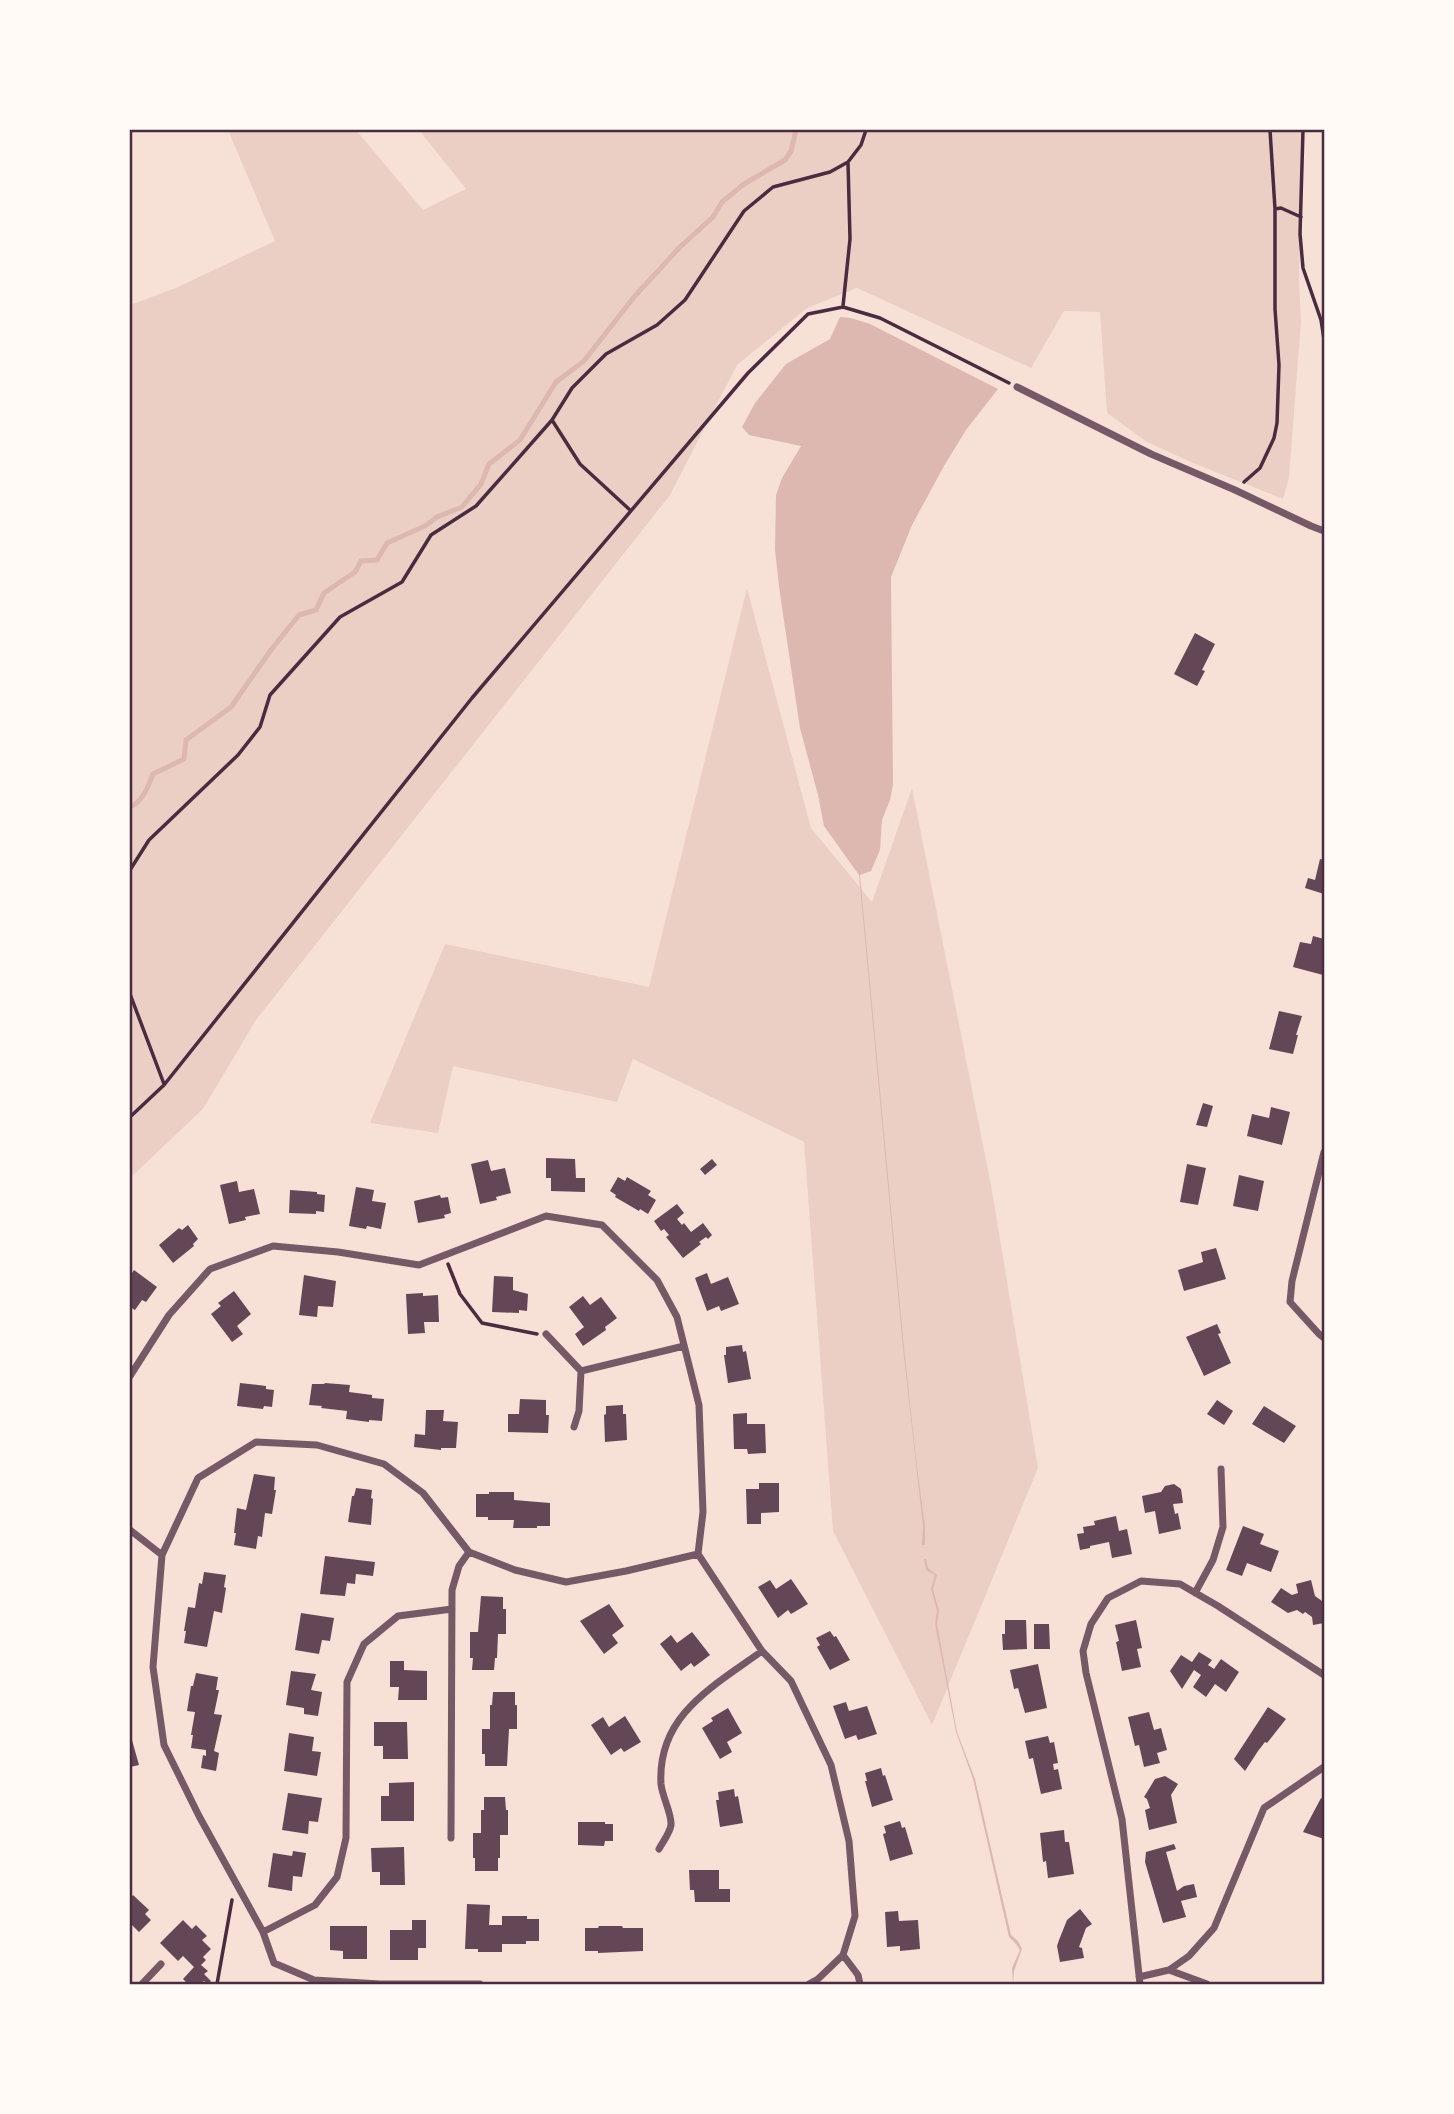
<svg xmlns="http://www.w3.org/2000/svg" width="1454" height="2114" font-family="'Public Sans',sans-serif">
<rect width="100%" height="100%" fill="#f7e1d7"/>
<path fill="#ebcfc5" d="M228,130H356L423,210L466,189L419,130H1302L1299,280L1301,322L1289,478L1283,499L1193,463L1147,442L1107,413L1100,312L1064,311L1031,368L857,288L807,308L737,365L670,495L256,1020L203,1109L130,1178V305L178,287L275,241Z
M747,588L811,828L872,902L912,788L991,1185L1038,1468L932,1725L833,1531L804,1142L633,1059L617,1102L453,1066L438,1133L370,1123L445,944L649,987Z"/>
<path fill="#dcb8b0" d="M840,317L851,318L870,324L998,389L966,430L944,466L912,525L891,577L893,784L890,800L882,820L880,850L871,871L860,875L904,1348L917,1467L925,1526V1545H922L923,1526L903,1348L859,875L824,826L818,795L800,728L780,594L775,550L776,495L782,478L801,446L749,435L742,427L755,403L786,364L830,339Z
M924,1559H926L928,1568L937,1575L933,1589L939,1611L937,1624L957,1732L975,1779L1011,1935L1018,1941L1022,1949L1014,1971L1013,1984L1012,1968L1020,1950L1016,1944L1009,1937L973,1779L956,1732L935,1624L937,1611L931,1589L935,1575L926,1570Z"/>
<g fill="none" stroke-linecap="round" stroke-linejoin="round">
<path stroke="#dcb8b0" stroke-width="5" d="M130,807C143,801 148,787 153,774L184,759L186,740L231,707L271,650L299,615L316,610L324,593L355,572L361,561L377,560L387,543L425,526L437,517L462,507L481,484L489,464L520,440L556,382L584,361L634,297L680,247L713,217L722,202L744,184L785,160L791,151L796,130"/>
</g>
<path fill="#644757" d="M1195,633L1215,644L1202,670L1205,671L1197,686L1174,674Z
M1320,859L1324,860V894L1305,888L1308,878L1315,880Z
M1313,936L1324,939L1323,975L1293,967L1300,942L1311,944Z
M1279,1011L1302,1016L1296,1035H1298L1293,1054L1269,1049Z
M1203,1103L1213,1106L1207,1127L1196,1125Z
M1271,1107L1290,1112L1282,1145L1247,1136L1252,1114L1269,1118Z
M546,1158L575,1159L576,1178H585V1192L551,1191V1178H546Z
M712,1159L717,1165L705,1175L700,1169Z
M488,1160L491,1171L505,1168L511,1193L496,1197L497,1200L480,1204L471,1164Z
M1187,1164L1206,1168L1198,1205L1180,1202Z
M1239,1175L1264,1181L1258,1211L1233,1206Z
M618,1177L625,1181L627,1177L651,1191L648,1195L656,1200L648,1214L640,1209L639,1211L615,1197L616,1195L610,1191Z
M237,1181L239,1192L254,1189L260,1214L245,1217L246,1220L229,1224L220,1185Z
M356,1187L374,1190L372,1201L386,1203L381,1229L367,1226L366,1229L349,1226Z
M290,1190L317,1192V1194L325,1195L324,1212L316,1211V1214L289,1213Z
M440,1195L441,1198L448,1197L451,1213L444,1215L445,1218L418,1223L414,1201Z
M677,1204L684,1213L677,1219L682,1225L684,1223L691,1232L703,1223L712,1235L708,1239L706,1237L699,1242L701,1244L683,1258L666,1237L669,1235L664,1229L661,1231L654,1221Z
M188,1225L198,1239L193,1244L194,1246L173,1263L159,1245L179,1228L182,1230Z
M1216,1248L1226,1279L1184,1291L1178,1270L1203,1262L1201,1252Z
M134,1270L157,1287L146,1302L142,1300L135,1310L130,1307V1276Z
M707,1273L711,1284L728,1277L739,1304L721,1311L719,1306L707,1311L695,1278Z
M304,1275L336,1281L333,1307L318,1306L317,1317L299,1315Z
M494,1276L513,1277V1290L528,1294L527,1311L519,1310V1313L492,1312Z
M234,1291L251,1314L237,1326L243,1334L232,1342L211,1314L221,1306L218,1303Z
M423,1293V1296L438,1295L439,1322H424L425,1333L408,1334L406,1294Z
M583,1296L590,1305L601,1297L617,1318L605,1327L606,1330L583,1346L575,1334L584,1327L569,1307Z
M1217,1324L1221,1333L1218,1334L1231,1363L1204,1376L1186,1337Z
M742,1345L743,1352L746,1351L751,1379L728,1383L724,1355H726V1347Z
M240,1383L266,1386V1389L274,1390L272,1407L264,1406L263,1409L237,1406Z
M325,1383L350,1385L349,1392L372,1395V1398L384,1399L382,1421L369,1420V1422L346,1419L347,1411L321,1408L322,1406L309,1405L312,1384H324Z
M520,1399L546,1400V1415H549L548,1433L508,1432V1414H519Z
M1217,1400L1233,1411L1224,1425L1207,1414Z
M623,1405V1414H626L627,1440L605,1442L604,1415L606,1414V1406Z
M1264,1406L1296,1426L1284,1443L1252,1424Z
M426,1410H444L443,1421L458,1422L456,1448H441V1450L414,1447L415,1434L425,1435Z
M747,1413V1424H765L766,1453L748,1454L747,1449H734L733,1414Z
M254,1474L275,1477L274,1490H276L272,1514L265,1513L262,1537L258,1536L256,1549L234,1545L236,1533H234L237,1508L246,1510Z
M759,1483H779V1512L761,1513V1524H747L746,1489H759Z
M1174,1484L1181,1489L1183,1503L1173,1504L1175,1514L1178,1513L1181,1529L1159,1534L1155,1511L1145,1513L1142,1496L1161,1492L1165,1486Z
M356,1488L372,1490L371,1498L373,1499L371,1525L348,1522L352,1496H354Z
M489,1492H514V1500L550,1503V1526H537V1528H513L514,1520H488V1517H476V1494H489Z
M1116,1516L1119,1531L1127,1529L1132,1554L1112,1558L1109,1542L1090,1546V1548L1080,1550L1077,1534L1084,1533L1083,1527L1095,1525L1094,1521Z
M1243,1526L1264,1534L1260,1544L1279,1551L1271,1572L1247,1563L1242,1576L1226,1570Z
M325,1556L375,1562L373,1576L356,1574L355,1584L347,1583L345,1596L320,1594Z
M204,1572L226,1575L224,1587L226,1588L222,1613L214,1611L207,1647L184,1643L186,1631H184L188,1607L195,1608L199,1583L202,1584Z
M791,1579L808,1604L791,1614L788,1610L778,1618L758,1587L770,1580L776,1589Z
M1311,1580L1315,1596L1322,1601H1324V1623L1313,1625L1312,1617L1305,1612L1303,1614L1297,1610L1288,1613L1271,1602L1281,1588L1292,1595L1298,1593L1296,1584Z
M481,1596L503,1597V1609H506V1634H498L497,1658H495L494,1670H472L473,1658H470V1632H478Z
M609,1604L624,1626L612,1635L618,1643L604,1654L580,1621Z
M301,1613L334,1618L330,1641L322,1640L319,1654L295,1650Z
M1005,1620H1026L1027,1649L1003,1650L1002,1634H1005Z
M1136,1620L1142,1648L1137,1649L1141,1667L1122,1671L1116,1642L1119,1641L1115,1625Z
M1034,1624H1049L1050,1649H1034Z
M830,1631L834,1637L836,1636L850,1660L830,1670L817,1647L820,1645L816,1638Z
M692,1632L710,1655L694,1667L691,1663L681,1671L660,1644L671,1635L677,1643Z
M1199,1652L1212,1660L1208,1665L1214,1669L1221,1659L1239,1672L1226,1692L1215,1684L1206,1697L1193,1687L1201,1675L1194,1670L1182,1689L1170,1671L1181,1655L1192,1662Z
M390,1661H404V1670L427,1671V1700H398L399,1687H390Z
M1038,1664L1047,1708L1025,1713L1018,1688L1014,1689L1010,1670Z
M291,1671L316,1674L311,1690L322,1692L318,1716L304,1714V1708L286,1705Z
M196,1673L218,1677L216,1690H219L214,1714L222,1715L214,1751L219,1753L216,1771L201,1768L203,1755L206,1756V1750L191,1748L193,1735H191L195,1712L187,1711L191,1686H193Z
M493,1692H515V1705H517V1729H509L507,1766H485V1754H482V1729H490V1705H492Z
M846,1702L849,1711L867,1706L877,1734L858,1740L856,1735L845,1739L833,1706Z
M1268,1707L1286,1719L1267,1743L1265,1742L1258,1751L1245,1771L1234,1759Z
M728,1708L742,1733L727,1742L732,1752L720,1759L702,1728L713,1721L711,1718Z
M1149,1712L1154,1730L1161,1728L1167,1750L1157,1753L1160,1763L1144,1767L1139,1745L1135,1746L1128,1717Z
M625,1716L641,1742L624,1752L621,1748L611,1755L591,1725L603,1717L609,1727Z
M374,1722H407L408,1759H383V1746H374Z
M130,1733L139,1765L130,1767Z
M289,1733L314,1737L312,1751L321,1752L317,1776L284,1771Z
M1048,1736L1050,1743L1054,1742L1058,1763L1053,1764L1054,1770L1058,1769L1062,1789L1041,1794L1033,1758L1029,1759L1025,1741Z
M881,1768L883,1776L885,1775L893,1800L872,1807L865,1781H867L865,1773Z
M1165,1776L1178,1784L1171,1795L1177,1823L1149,1830L1145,1810L1150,1808L1147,1799L1144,1797L1155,1779Z
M414,1782V1821H381V1796H389V1783Z
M734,1789L735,1797L738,1796L743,1823L720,1827L716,1800H719L718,1792Z
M288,1793L322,1798L318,1822L309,1821L308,1834L282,1830Z
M484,1797H505L506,1810H508V1835H500V1858H498V1871H475V1858H473V1833H481V1810H484Z
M1321,1798L1324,1800V1839L1303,1832Z
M900,1821L902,1828L905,1827L913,1854L890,1861L883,1834L886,1833L884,1826Z
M578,1822H605V1824H613V1841H605L604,1846L578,1845Z
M1064,1830L1065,1842H1069L1074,1874L1048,1878L1046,1861L1043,1862L1040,1833Z
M1174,1844L1176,1849L1166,1852L1177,1891L1184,1886L1194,1884L1197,1897L1181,1901L1186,1917L1163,1923L1145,1862L1146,1852Z
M404,1847L405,1885H380V1872H372L371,1848Z
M293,1851L306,1853L302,1877L293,1876L292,1891L268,1887L273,1853L292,1856Z
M689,1870H719V1889H730V1902H695L694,1890H690Z
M133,1895L149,1910L145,1914L151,1920L139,1932L130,1923V1899Z
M467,1904L490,1905L489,1925H502V1916H527V1919H539V1941H526V1944H502V1952H478V1949H465Z
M1080,1909L1092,1924L1086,1928L1079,1947L1082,1948L1084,1958L1060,1962L1057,1946L1059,1940L1067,1920Z
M898,1911L899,1921L918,1920L920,1949L900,1951V1946L887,1947L885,1912Z
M183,1920L192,1929L196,1925L207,1936L202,1940L211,1949L203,1957L206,1960L201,1965L208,1971L204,1974L211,1981L208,1984L204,1981L200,1984H188L183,1979L194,1967L183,1956L178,1961L160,1943Z
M412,1920H426V1948H418V1960H390V1930H412Z
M330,1926H367V1959H343V1951L330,1950Z
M599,1926H622L623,1928H643V1951L598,1953V1951H585V1928H598Z"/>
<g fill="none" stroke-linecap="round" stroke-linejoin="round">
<path stroke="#4a2c40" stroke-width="3.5" d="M1303,130L1300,234L1303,268L1321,320L1324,339V384
M1275,209L1281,208L1301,217
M843,306L850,239L848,162
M552,420L580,464L630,510
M1244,482L1260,468L1274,438L1277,423L1279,365L1275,309V209L1270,130
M130,870L149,840L238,755L260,727L270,695L340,617L402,582L431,535L476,506L552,420L572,388L606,354L657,325L685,300L744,211L773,187L830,172L848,162L861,145L866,130
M130,994L164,1084
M130,1117L164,1085L472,698L748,373L808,314L843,307L880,318L1009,383
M448,1264L460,1294L482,1323L537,1334
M217,1984L232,1900"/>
<path stroke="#755966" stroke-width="7" d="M1017,387L1151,454L1235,490L1311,526L1324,531
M1324,1152L1292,1281L1290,1302L1319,1334L1324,1338
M546,1334L581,1371L684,1346
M130,1376L169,1315L210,1269L273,1246L338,1252L419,1265L546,1216L602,1225L657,1280L677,1317L699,1405L703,1512L698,1554L762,1651L791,1681L831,1765L849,1841L855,1916L843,1955L818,1979L809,1984
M574,1427L579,1411L581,1371
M130,1530L162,1555
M1195,1593L1213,1560L1223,1527L1221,1469
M451,1838L452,1590L459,1566L469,1552
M659,1849C662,1843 670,1833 671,1825C672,1814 662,1796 661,1784C657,1715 714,1686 762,1651
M263,1932L315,1905L337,1877L346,1838L347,1682L364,1644L398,1616L452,1609
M843,1955L858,1975L860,1984
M1169,1970L1189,1956L1214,1928L1264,1808L1324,1767
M1139,1977L1169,1970L1207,1984
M142,1984L161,1964
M480,1984H380L314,1980L274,1963L263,1932L199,1816L164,1745L153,1667L162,1555L198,1478L256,1442L317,1445L384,1464L423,1493L469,1552L515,1570L566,1582L626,1571L698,1554
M1140,1984L1122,1819L1086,1673L1083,1651L1091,1624L1108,1598L1141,1581L1180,1584L1218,1606L1324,1675"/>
</g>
<rect width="1454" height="2114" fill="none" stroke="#fffaf5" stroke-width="262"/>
<rect x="131" y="131" width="1192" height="1852" fill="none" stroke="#4a2c40" stroke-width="2.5"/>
</svg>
